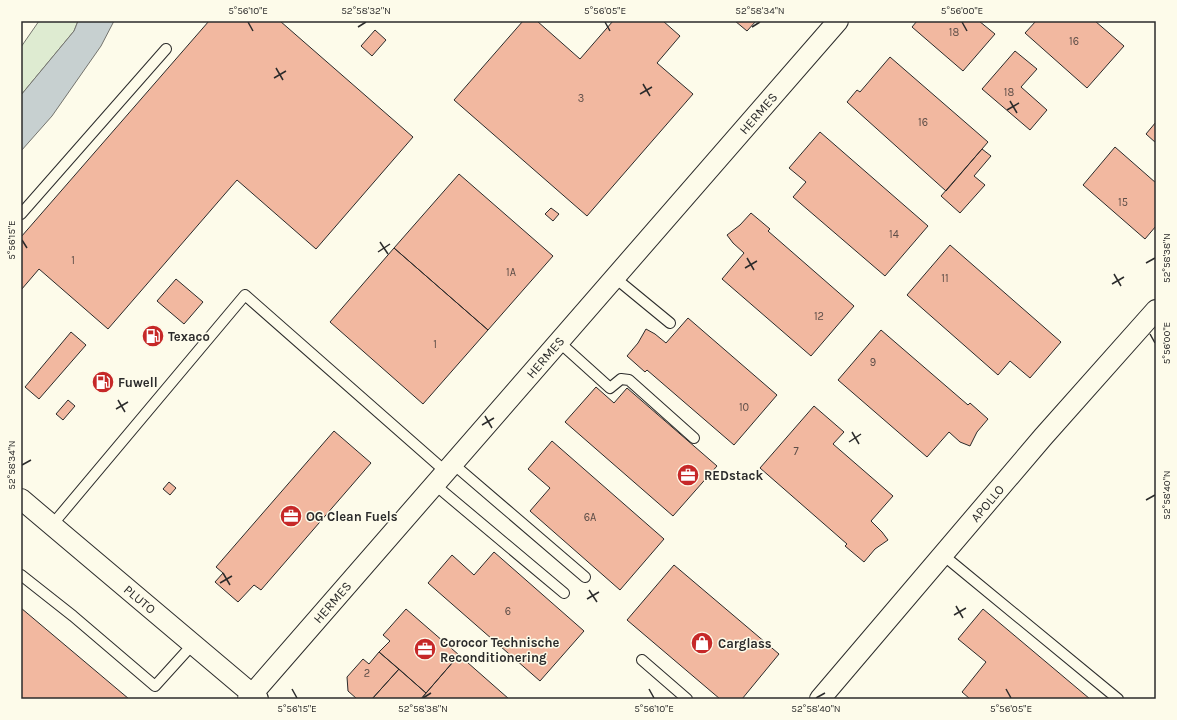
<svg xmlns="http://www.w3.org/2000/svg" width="1177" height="720" font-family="Karla,sans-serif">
<rect width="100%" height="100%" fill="#fdfbea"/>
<path fill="#deebd1" stroke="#74746e" d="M39,21H78L74,31L21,95V47Z"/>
<path fill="#c7d0d0" stroke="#74746e" d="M78,21H114L101,46L52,116L21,151V95L74,31Z"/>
<path fill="#f2b8a0" stroke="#2b2b2b" d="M209,21H280L413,137L316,249L237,180L108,329L39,269L21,290V237Z
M523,21H537L580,59L613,21H663L680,36L657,63L693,94L587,216L454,100Z
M735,21H756L747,31Z
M917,21H979L995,34L963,71L912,27Z
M1036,21H1095L1124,46L1087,88L1025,33Z
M375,30L386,40L372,56L361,46Z
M1015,51L1037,69L1021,87L1047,110L1030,130L982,89Z
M890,57L988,142L946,191L847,102L857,90L860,92Z
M1156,122V143L1146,134Z
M820,132L928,226L885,276L793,197L806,182L789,168Z
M1115,147L1156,183V226L1145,239L1083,185Z
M982,149L991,156L974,176L985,185L960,213L941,196Z
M459,174L553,256L488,330L394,248Z
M551,208L559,214L553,221L545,214Z
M751,213L770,229L768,231L854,306L811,356L722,279L744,253L733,243L727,235L740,225Z
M950,245L1061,342L1030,378L1010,361L998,375L907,295Z
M394,248L488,330L423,404L330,322Z
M176,279L203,302L184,324L157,301Z
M688,318L777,395L734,445L647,370L645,372L627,356L638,343L646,329L655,334L666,343Z
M881,330L968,405L970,403L988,419L977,432L970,446L960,442L949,432L927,457L838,380Z
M71,332L86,345L39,399L25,387Z
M596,387L614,403L627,388L717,466L673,516L565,422Z
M68,400L75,406L63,420L56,414Z
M814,406L844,432L833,444L893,496L871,521L882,532L888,540L875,549L864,562L845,546L847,544L760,468Z
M334,431L371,463L261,590L254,585L238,602L215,582L223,573L216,567Z
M552,441L664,539L620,590L530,511L550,488L528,469Z
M169,482L176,488L170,495L163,489Z
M494,552L584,631L540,681L428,583L452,555L474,575Z
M674,565L779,654L742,699H720L627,620Z
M21,608L129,699H21Z
M406,609L459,655L426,693L379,652L390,641L383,635Z
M983,609L1090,699H970L962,692L986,662L958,639Z
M379,652L399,669L372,699H357L348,691L347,677L363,659L369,664Z
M459,655L509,699H421Z
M399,669L426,693L421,699H372Z"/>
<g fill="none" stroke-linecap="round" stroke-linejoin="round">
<g stroke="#2b2b2b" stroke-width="12">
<path id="lane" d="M21,214L166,49
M614,277L670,323
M559,342L610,388L621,379L629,380L694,438
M452,463L585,577
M434,484L564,593
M52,525L245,295L445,471
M943,555L1118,699
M21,575L73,616L155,686L193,644
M642,660L687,699"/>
</g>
<g stroke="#2b2b2b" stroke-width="22">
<path id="street" d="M21,499L258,699
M248,699L838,21
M820,699L1043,437L1156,310"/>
</g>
<use href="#lane" stroke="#fdfbea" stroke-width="10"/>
<use href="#street" stroke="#fdfbea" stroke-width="20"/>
</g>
<path fill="none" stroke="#2b2b2b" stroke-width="1.5" d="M248,22L253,31M605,22L610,31M962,22L967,31M358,27L366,22M752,27L760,22M276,68L283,80M274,78L286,71M643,84L650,96M640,94L652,87M1010,101L1017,113M1007,110L1019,103M22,240L27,248M380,242L388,254M378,252L390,244M747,258L754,270M1146,263L1155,258M745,268L757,261M1114,274L1121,286M1112,284L1124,277M1150,334L1155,343M118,400L125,412M116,409L128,402M485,416L492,428M482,425L494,418M852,432L859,444M849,442L861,434M22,465L31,460M1146,500L1155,495M223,573L230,585M220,583L232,576M589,590L597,602M587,599L599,592M956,606L963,618M954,615L966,608M292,689L297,698M649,689L654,698M1006,689L1011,698M423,698L431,693M816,698L825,693"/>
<defs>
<g id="fuel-disc" transform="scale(1.15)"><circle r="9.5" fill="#c62828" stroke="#fdfbea"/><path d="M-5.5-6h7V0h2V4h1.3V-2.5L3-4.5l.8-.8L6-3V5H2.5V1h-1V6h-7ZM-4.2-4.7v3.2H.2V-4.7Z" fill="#fff"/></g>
<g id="office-disc" transform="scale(1.15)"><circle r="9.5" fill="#c62828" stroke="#fdfbea"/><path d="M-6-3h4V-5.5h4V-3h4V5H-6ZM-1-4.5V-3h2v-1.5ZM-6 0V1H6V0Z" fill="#fff"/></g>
<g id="shop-disc" transform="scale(1.15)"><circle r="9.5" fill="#c62828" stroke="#fdfbea"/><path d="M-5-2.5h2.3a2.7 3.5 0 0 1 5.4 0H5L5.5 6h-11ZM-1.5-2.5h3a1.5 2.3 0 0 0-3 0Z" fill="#fff"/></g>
</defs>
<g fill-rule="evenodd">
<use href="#fuel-disc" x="153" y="336"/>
<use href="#fuel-disc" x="103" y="382"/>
<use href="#office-disc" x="688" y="475"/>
<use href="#office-disc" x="291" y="516"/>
<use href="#shop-disc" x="702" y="643"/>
<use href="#office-disc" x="425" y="649"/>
</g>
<g text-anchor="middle" stroke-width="3" stroke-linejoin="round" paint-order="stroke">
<g font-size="11" fill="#5d4e48">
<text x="954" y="36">18</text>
<text x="1074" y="45">16</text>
<text x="1009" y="96">18</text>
<text x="581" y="102">3</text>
<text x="923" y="126">16</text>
<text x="1123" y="206">15</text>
<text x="894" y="238">14</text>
<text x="73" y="264">1</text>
<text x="511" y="276">1A</text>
<text x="945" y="282">11</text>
<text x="819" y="320">12</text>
<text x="435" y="348">1</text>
<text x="873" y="366">9</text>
<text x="744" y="411">10</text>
<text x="796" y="455">7</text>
<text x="590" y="521">6A</text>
<text x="508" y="615">6</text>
<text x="367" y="677">2</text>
</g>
<g font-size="13" fill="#2b2b2b" stroke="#fdfbea">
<text transform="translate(758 113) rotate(-49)" y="5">HERMES</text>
<text transform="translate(545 357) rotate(-49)" y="5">HERMES</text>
<text transform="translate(987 503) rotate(-50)" y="5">APOLLO</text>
<text transform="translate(140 599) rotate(40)" y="5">PLUTO</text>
<text transform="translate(332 602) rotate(-49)" y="5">HERMES</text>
</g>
<g font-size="13" font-weight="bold" fill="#2b2b2b" stroke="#fdfbea" text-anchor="start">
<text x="168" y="341">Texaco</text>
<text x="118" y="387">Fuwell</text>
<text x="704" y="480">REDstack</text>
<text x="306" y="521">OG Clean Fuels</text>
<text x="440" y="647">Corocor Technische<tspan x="440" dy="15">Reconditionering</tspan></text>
<text x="718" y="648">Carglass</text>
</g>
</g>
<rect width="1177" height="720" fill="none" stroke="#fdfbea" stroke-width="44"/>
<rect x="22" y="22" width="1133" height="676" fill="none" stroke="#2b2b2b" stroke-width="1.5"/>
<g font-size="10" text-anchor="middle" fill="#2b2b2b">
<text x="248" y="14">5°56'10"E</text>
<text x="366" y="14">52°58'32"N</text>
<text x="605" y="14">5°56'05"E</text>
<text x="760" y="14">52°58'34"N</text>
<text x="962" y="14">5°56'00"E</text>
<text transform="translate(11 240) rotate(-90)" y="4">5°56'15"E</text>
<text transform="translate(1166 258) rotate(-90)" y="4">52°58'38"N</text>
<text transform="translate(1166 343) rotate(-90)" y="4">5°56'00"E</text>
<text transform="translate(11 465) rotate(-90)" y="4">52°58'34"N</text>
<text transform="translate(1166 495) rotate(-90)" y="4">52°58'40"N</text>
<text x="297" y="712">5°56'15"E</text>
<text x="423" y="712">52°58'38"N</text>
<text x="654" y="712">5°56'10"E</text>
<text x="816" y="712">52°58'40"N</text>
<text x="1011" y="712">5°56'05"E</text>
</g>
</svg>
